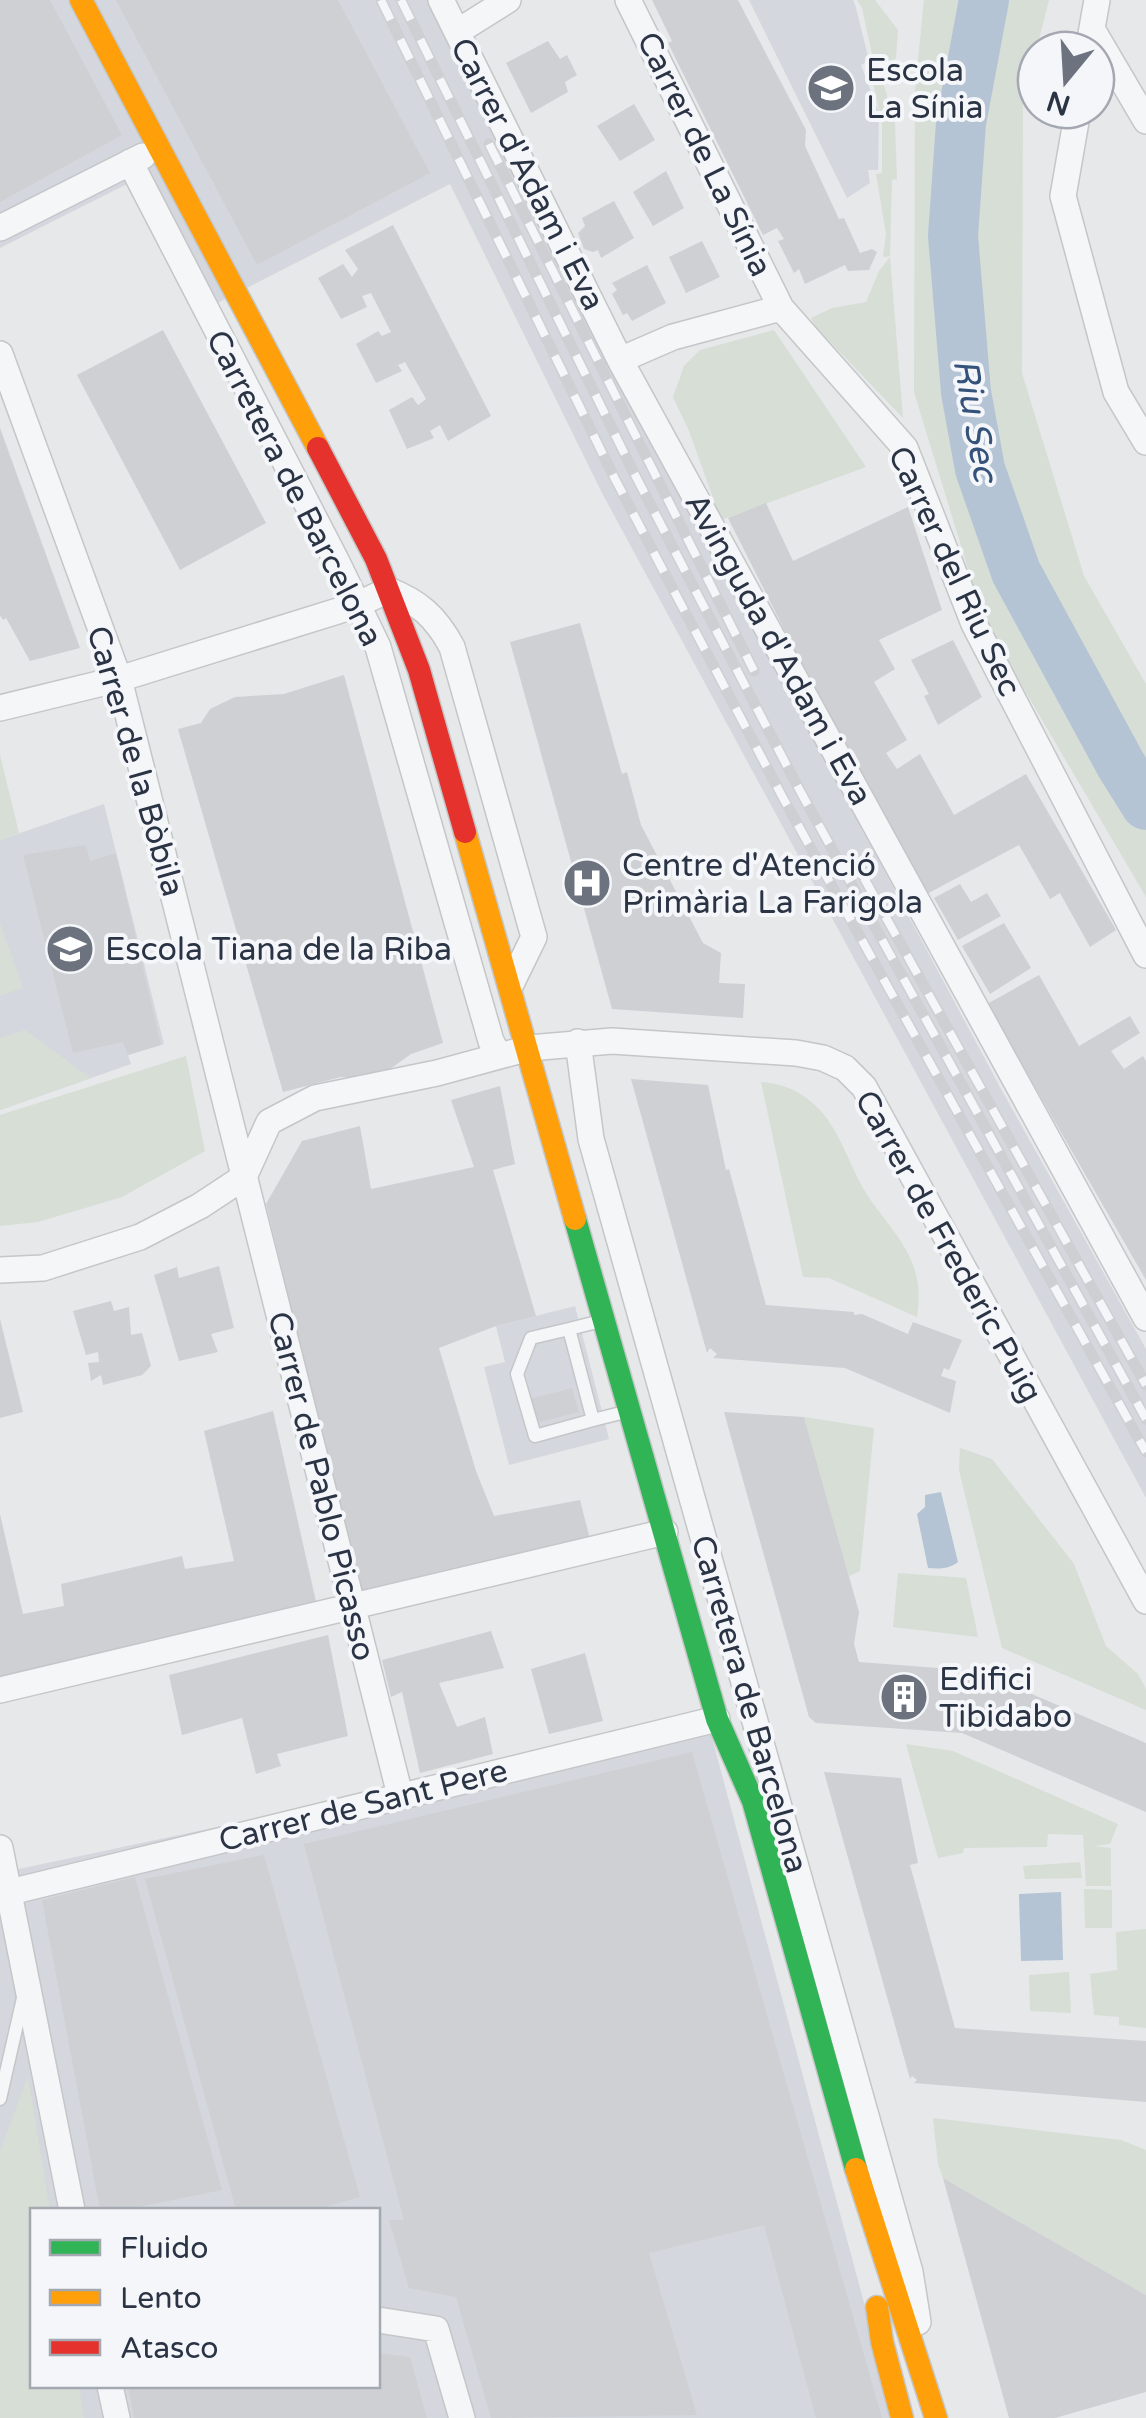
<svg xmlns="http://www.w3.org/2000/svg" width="1146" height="2418" font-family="'Varela Round',sans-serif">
<rect width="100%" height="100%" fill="#e6e8ea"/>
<path fill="#d4d7dd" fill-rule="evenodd" d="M0,0H434L663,457L1000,1087L1146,1349V1498L602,493L450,184L202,311L133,181L0,248Z
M749,0H853L855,4L869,60L861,65L879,113L878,170H868L870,183L847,198Z
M104,804L164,1044L128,1055L131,1064L0,1110V840Z
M575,1306L609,1439L509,1465L484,1367L505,1362L496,1326Z
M708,1723L895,2418H0V1873ZM32,2210H378V2386H32Z"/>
<path fill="#d6ded6" d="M857,0H875L898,30L896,58L881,75L895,124L897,179L892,180L890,256L883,257L886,234L876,174L882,173V124L869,64L873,59L862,8Z
M924,0H1049L1023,102L1022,373L1084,576L1146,684V897L984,621L914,392L915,90Z
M890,257L903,418L814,325L811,318L832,308L866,302L879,271Z
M774,330L866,467L721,520L689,431L673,397L684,366L700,350Z
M0,755L19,833L0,840Z
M0,923L23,988L0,996Z
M25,1030L91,1078L0,1110V1038Z
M186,1056L205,1151L122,1197L38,1222L0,1226V1115Z
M761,1082C780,1084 794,1088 810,1101C838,1122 848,1164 866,1193C882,1219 906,1240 915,1271C920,1287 919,1301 917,1317L829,1278L803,1277Z
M804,1417L874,1428L860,1571L849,1576Z
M960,1448L992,1459L1074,1564L1106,1646L1138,1674L1146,1689V1710L1002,1648L959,1470Z
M898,1573L966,1578L978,1637L893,1627Z
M906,1744L953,1751L1118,1824L1110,1844L1094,1846L1111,1848V1886H1086L1083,1835L1048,1834L1047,1847L964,1848L963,1853L938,1858Z
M1080,1862L1082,1878L1025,1879L1023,1866Z
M1084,1889L1112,1890V1928H1085Z
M1146,1929V2028L1119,2025V2017L1094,2015L1090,1974L1117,1970L1116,1932Z
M1069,1972L1071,2013L1030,2011L1029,1975Z
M28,2076L50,2210H32V2386H79L84,2418H0V2151Z
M933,2118L1121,2140L1146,2150V2295L943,2178L938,2164Z"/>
<path fill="#b4c4d5" d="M941,1492L958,1562C949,1569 939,1569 928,1568L917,1514L925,1507V1495Z
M1061,1892L1063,1960L1021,1961L1019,1894Z"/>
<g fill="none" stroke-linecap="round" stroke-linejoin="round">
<path stroke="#b4c4d5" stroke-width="50" d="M984,0L961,123L953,236L966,392L980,469L1016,572L1121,765L1146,805"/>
</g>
<path fill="#ced0d3" d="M0,0H50L122,135L0,202Z
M116,0H338L430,173L257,265Z
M652,0H738L806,130L805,146L839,219L844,218L860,253L872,249L877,252L869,270L848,271L845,265L805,284L799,269L794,273L778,241L784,239L777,228L763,235L668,43L672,41Z
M548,41L560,59L567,55L577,75L565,82L568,92L531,113L506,63Z
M634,104L655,140L620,161L597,126Z
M666,171L684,208L653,226L633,192Z
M614,201L634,238L601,258L598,250L593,252L584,249L578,233L585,226L582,218Z
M393,225L491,416L448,441L440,425L430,431L434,438L407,449L389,410L412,397L418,405L426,399L405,362L398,365L402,371L376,383L356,344L378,331L382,336L391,332L371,293L362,296L367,307L341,319L318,278L343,264L352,277L358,269L345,250Z
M702,241L720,277L686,293L669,257Z
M647,265L666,303L632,321L627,313L623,315L612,294L617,290L612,283Z
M163,330L266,523L180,570L77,375Z
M0,428L80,648L30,661L6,618L3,620L0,615Z
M766,503L793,561L908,507L942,610L879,640L895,669L874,682L907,740L886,753L897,769L920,754L954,815L1026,774L1116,930L1090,947L1060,893L1050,899L1019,845L925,895L899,842L808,677L728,518Z
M580,623L622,774L627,772L641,825L703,943L721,953L719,983L745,984L743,1018L612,1009L510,642Z
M953,640L982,697L938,725L924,696L929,694L911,660Z
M344,675L443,1043L411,1054L390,1069L359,1078L341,1077L283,1092L178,729L201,723L210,709L235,697L284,694Z
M86,845L90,861L116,853L161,1045L128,1055L123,1042L73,1053L23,855Z
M960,884L971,902L987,893L1001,916L958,940L934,898Z
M1004,923L1031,968L990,994L962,946Z
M1039,975L1079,1046L1130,1016L1140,1033L1111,1051L1124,1069L1143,1056L1146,1061V1280L987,1004Z
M631,1079L708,1085L726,1170L729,1169L766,1305L854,1312V1315L862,1314L908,1334L913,1322L962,1340L949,1370L944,1368L941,1376L956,1381L950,1413L845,1368L713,1358L717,1354L710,1348L707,1353Z
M500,1086L515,1164L493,1170L536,1316L496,1326L439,1348L476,1471L494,1516L580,1500L590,1539L360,1594L266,1204L302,1141L360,1126L371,1189L474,1167L451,1100Z
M219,1266L234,1328L211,1334L218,1352L179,1361L154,1275L177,1267L179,1278Z
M111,1301L114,1311L129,1307L131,1335L142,1333L151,1366L142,1375L103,1385L101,1375L91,1381L88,1363L99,1362L98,1352L86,1355L73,1311Z
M0,1319L23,1412L0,1418Z
M572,1388L579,1412L524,1426L518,1402Z
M273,1411L317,1606L0,1680V1514L23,1614L64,1606L61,1584L182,1556L185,1569L234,1561L204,1431Z
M724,1412L804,1417L859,1612L854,1644L859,1662L978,1671L1146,1743V1812L962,1733L816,1723L809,1717Z
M491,1631L504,1668L439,1683L457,1727L485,1717L493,1754L420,1773L402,1692L391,1697L382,1660Z
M328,1635L348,1736L277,1754L281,1766L256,1774L242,1718L182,1735L169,1675Z
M585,1653L603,1721L549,1734L531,1669Z
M692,1752L882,2418H816L764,2225L649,2253L697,2415L491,2418L456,2297L409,2288L389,2220H404L304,1844Z
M824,1772L901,1778L918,1863L910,1865L955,2028L1146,2041V2102L914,2083L917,2080L912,2076L910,2079Z
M264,1855L360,2197L314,2210H236L145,1879Z
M135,1877L222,2190L124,2210H100L42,1900Z
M943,2178L1146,2295V2392L1055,2418H1009Z
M378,2353L410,2357L427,2418H134L128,2386H378Z"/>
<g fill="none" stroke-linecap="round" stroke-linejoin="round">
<g stroke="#c4c6c8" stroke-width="15">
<path id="lane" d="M601,1321L569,1329L593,1420L625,1412
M569,1329L531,1338L517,1374L535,1436L593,1420
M0,2099L23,1998"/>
</g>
<g stroke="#c4c6c8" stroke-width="28">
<path id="street" d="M441,0L620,360L1146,1318
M628,0L781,308L905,448L974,624L1146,955
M1092,29L1146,121
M457,32L508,0
M1089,45L1097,0
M1078,110L1063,196L1116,392L1146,442
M130,162L337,562L378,647L491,1041L499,1056
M0,228L143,156
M0,354L119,679L400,1795
M620,360L673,337L781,308
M0,708L119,679L357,605L388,590C419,602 436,617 452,647L534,937L511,984
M578,1042L591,1139L910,2272L918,2322
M0,1270L43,1268L140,1237L200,1206L244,1177L269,1122L315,1098L437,1073L529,1048L612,1041L796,1053L823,1058L845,1068L864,1087L1146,1601
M0,1690L665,1532
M0,1848L72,2210
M10,1892L717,1719
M378,2320L436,2329L462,2418
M110,2386L117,2418"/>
</g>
<g stroke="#c4c6c8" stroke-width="25">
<path id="fast" d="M575,1219L717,1719L753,1801L856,2169"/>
</g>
<g stroke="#c4c6c8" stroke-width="25">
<path id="slow" d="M81,0L318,448
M465,832L575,1219
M856,2169L936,2418
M877,2307L882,2342L902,2418"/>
</g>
<g stroke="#c4c6c8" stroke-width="25">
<path id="jam" d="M318,448L376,559L419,670L465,832"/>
</g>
<use href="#lane" stroke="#f5f6f7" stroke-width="12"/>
<use href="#street" stroke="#f5f6f7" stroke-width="25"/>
<use href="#fast" stroke="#30b455" stroke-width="22"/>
<use href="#slow" stroke="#ff9f0a" stroke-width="22"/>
<use href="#jam" stroke="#e5322d" stroke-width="22"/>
<g stroke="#cecfd2" stroke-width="11">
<path id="rail" d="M381,0L615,479L783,798L1146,1452
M401,0L633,471L799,789L1146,1419
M489,144L754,671
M864,878L1146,1385"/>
</g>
<use href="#rail" stroke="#f4f6f9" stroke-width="8" stroke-dasharray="22" stroke-linecap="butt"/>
</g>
<defs>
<g id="school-disc" transform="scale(2.5)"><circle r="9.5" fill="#6c737f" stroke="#f4f6f9"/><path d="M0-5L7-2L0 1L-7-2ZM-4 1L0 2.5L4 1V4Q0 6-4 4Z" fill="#fff"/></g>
<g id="hospital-disc" transform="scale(2.5)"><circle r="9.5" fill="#6c737f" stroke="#f4f6f9"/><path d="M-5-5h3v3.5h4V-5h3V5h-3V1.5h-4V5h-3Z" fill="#fff"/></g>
<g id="building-disc" transform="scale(2.5)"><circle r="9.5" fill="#6c737f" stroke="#f4f6f9"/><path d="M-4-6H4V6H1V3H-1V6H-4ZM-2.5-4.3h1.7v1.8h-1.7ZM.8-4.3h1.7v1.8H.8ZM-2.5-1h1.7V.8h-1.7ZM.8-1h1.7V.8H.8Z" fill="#fff"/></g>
</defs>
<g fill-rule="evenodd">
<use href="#school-disc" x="831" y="88"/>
<use href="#hospital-disc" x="587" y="883"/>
<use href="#school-disc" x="70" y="949"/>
<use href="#building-disc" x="904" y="1697"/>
</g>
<g text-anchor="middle" stroke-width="8" stroke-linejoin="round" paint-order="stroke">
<g font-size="32" fill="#2b3445" stroke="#f4f6f9" text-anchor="start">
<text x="866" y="81">Escola<tspan x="866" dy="37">La Sínia</tspan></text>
<text x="622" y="876">Centre d'Atenció<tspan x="622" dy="37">Primària La Farigola</tspan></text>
<text x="105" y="960">Escola Tiana de la Riba</text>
<text x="939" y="1690">Edifici<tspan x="939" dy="37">Tibidabo</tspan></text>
</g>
<g font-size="32" fill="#2b3445" stroke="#f4f6f9">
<text transform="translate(705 154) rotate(64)" y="11">Carrer de La Sínia</text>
<text transform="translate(528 174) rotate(63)" y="11">Carrer d'Adam i Eva</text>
<text transform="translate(295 488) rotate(63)" y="11">Carretera de Barcelona</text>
<text transform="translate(955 571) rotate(65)" y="11">Carrer del Riu Sec</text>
<text transform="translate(779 649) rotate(61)" y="11">Avinguda d'Adam i Eva</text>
<text transform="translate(136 761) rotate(74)" y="11">Carrer de la Bòbila</text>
<text transform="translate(949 1246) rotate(61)" y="11">Carrer de Frederic Puig</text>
<text transform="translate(322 1486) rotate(76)" y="11">Carrer de Pablo Picasso</text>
<text transform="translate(750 1704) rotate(74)" y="11">Carretera de Barcelona</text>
<text transform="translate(363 1805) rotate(-14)" y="11">Carrer de Sant Pere</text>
</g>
<g font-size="35" font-style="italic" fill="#34527a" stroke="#f4f6f9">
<text transform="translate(976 420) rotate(80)" y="12">Riu Sec</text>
</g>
</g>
<rect x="30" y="2208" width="350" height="180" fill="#f4f6f9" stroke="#a4a8b1" stroke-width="2.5"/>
<rect x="50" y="2240" width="50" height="15" fill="#30b455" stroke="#a4a8b1" stroke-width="2.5"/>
<text x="120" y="2258" font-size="30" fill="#2b3445">Fluido</text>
<rect x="50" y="2290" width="50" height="15" fill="#ff9f0a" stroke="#a4a8b1" stroke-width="2.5"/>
<text x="120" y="2308" font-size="30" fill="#2b3445">Lento</text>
<rect x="50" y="2340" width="50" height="15" fill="#e5322d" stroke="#a4a8b1" stroke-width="2.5"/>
<text x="120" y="2358" font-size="30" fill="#2b3445">Atasco</text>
<g transform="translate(1066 80) rotate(198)"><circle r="48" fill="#f4f6f9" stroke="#a4a8b1" stroke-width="2.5"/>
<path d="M0-8L18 38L0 25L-18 38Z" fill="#6c737f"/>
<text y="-15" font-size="28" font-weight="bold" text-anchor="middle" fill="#2b3445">N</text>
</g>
</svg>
